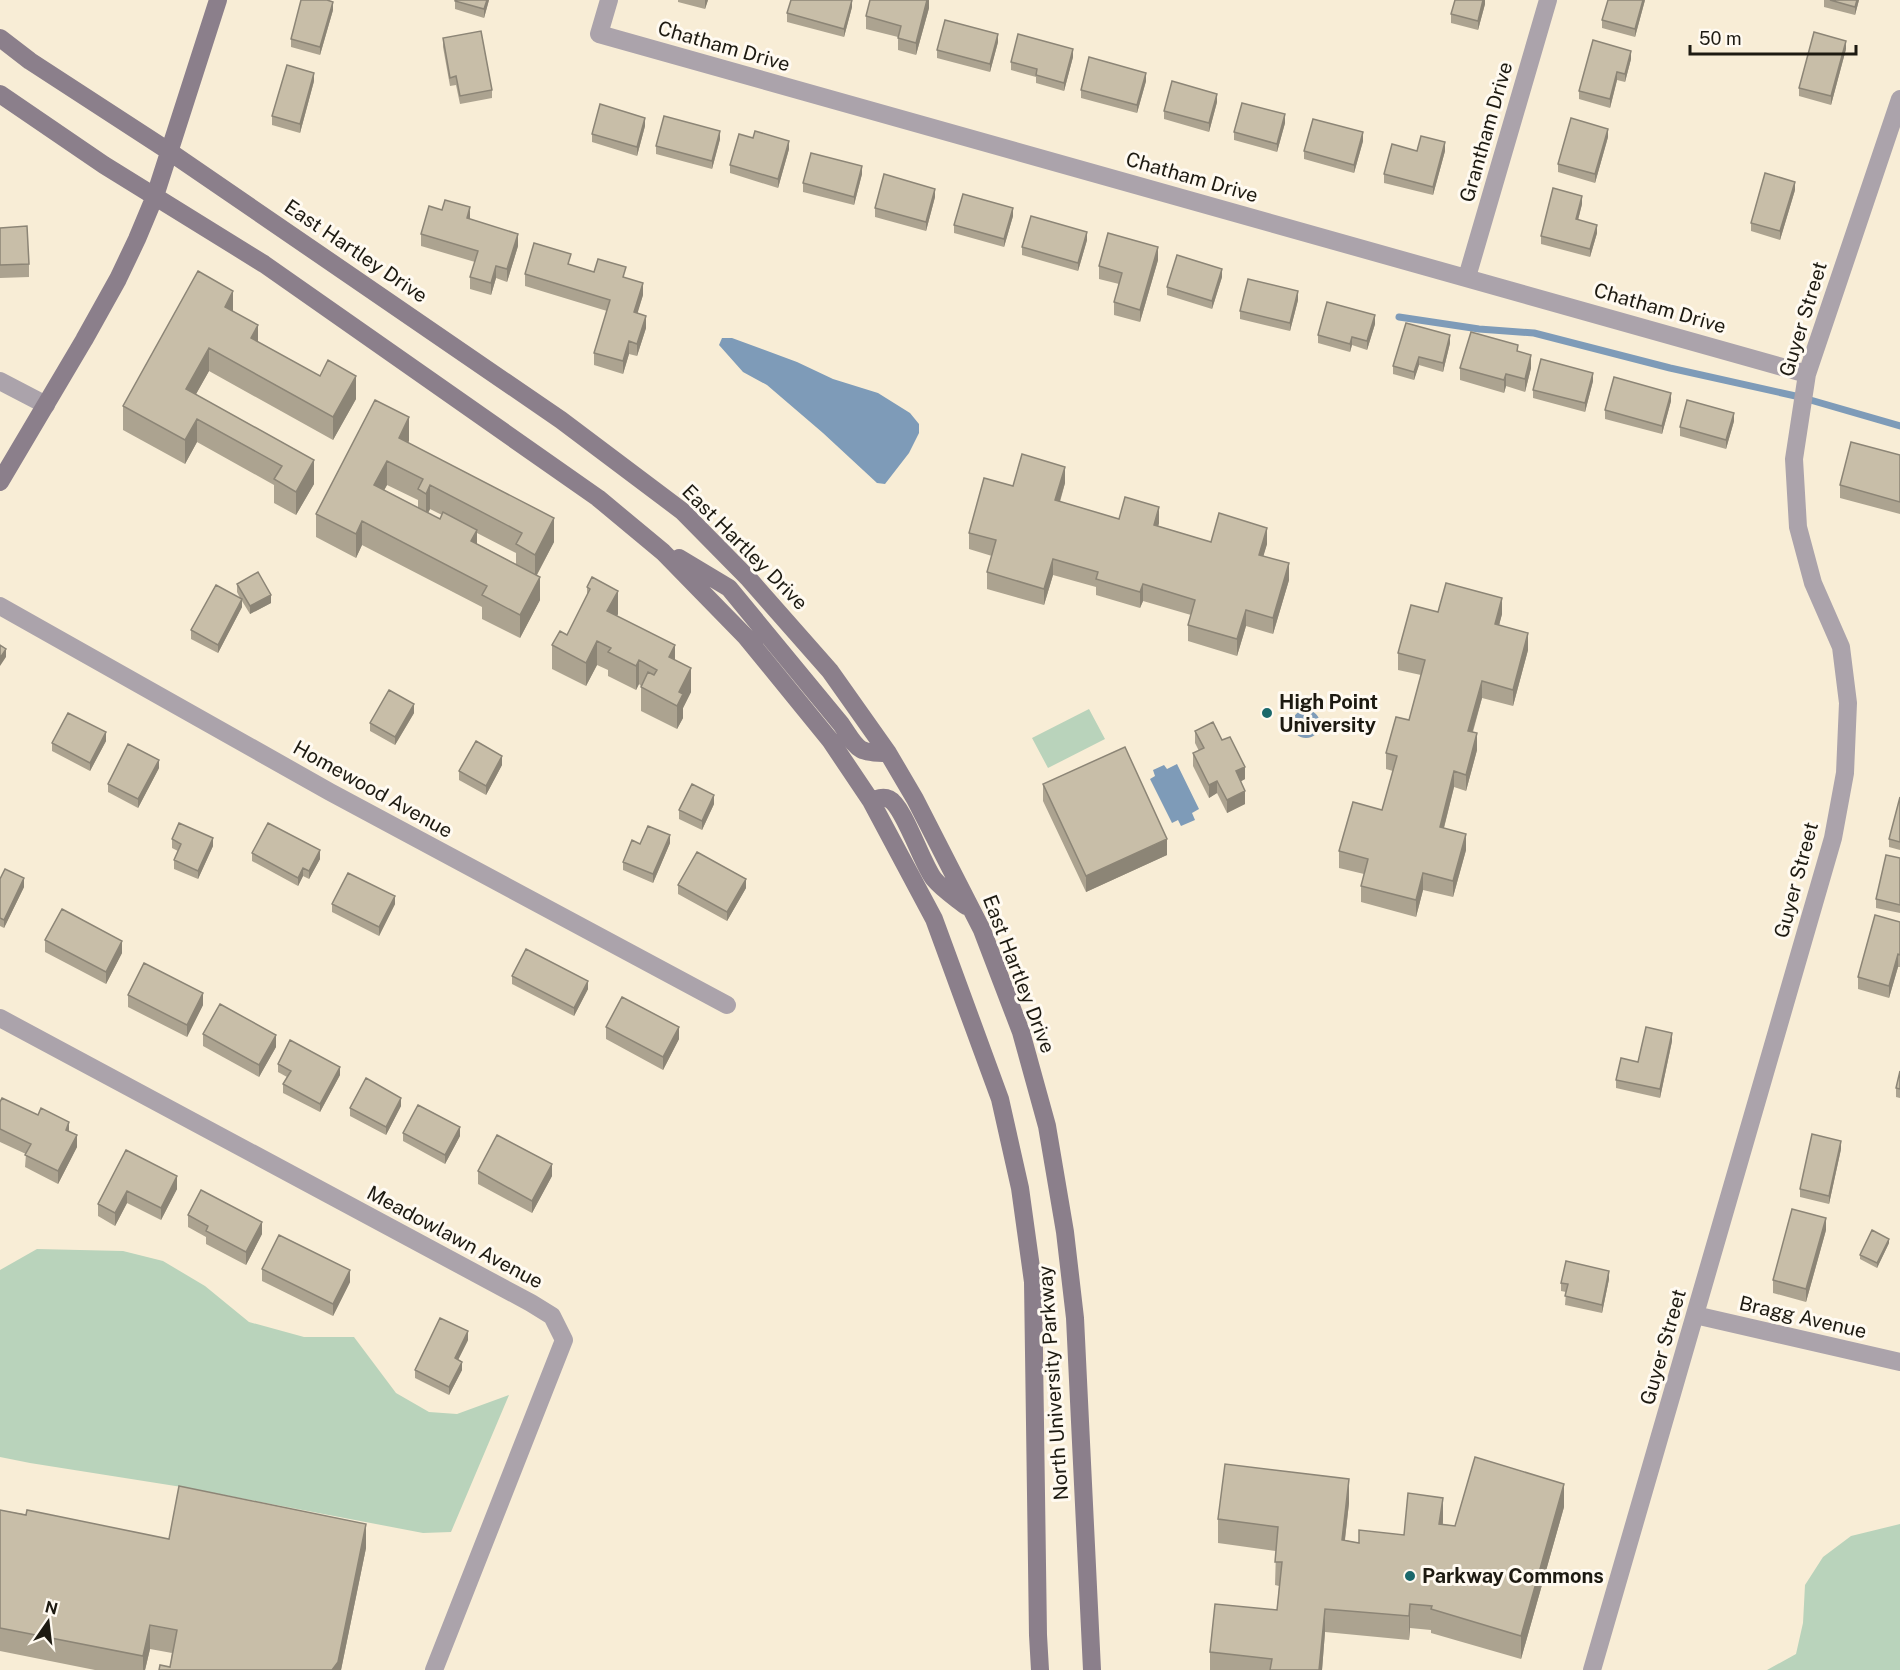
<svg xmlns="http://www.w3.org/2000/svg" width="1900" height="1670" font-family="'Public Sans',sans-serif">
<rect width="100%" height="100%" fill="#f8edd6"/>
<path fill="#b9d3bb" d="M1089,709L1105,739L1048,768L1032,738Z
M37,1249L123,1251L163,1261L205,1286L249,1322L304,1337H354L396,1393L429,1412L457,1414L509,1395L451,1532L423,1533L188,1488L30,1463L0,1457V1270Z
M1900,1524V1670H1767L1796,1654L1803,1623L1805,1585L1823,1557L1851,1536Z"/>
<path fill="#7e9bb8" d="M722,338H732L797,362L833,379L878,393L910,413L919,424V433L909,453L885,484L877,483L823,433L767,385L743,372L719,345Z
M1292 724a14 14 0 1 1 28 0a14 14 0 1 1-28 0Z
M1177,764L1199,809L1192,813L1195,820L1181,826L1178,820L1172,823L1150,779L1155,776L1153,770L1164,765L1167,769Z"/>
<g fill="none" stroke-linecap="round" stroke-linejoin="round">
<path stroke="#7e9bb8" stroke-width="7" d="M1399,317L1479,329L1534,333L1670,368L1800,397L1900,426"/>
<path stroke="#aba3ab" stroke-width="18" d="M609,0L599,34L1807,374
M1467,277L1548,0
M0,381L46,405
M0,606L330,792L727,1005
M0,1018L531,1303L552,1316L564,1340L434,1670
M1695,1315L1900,1362
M1592,1670L1833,838L1845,773L1848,703L1841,647L1813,583L1798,527L1794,459L1807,374L1900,99"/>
<path stroke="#8b7f8b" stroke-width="18" d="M0,38L30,61L170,152L561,420L682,511L749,579L830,671L888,753L915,799L982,930L1021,1032L1047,1126L1065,1232L1075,1318L1092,1670
M0,94L104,165L264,264L598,498L663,552L746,637L830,740L871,801L934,919L1000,1099L1020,1188L1033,1282L1038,1635L1040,1670
M0,482L84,340L118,279L137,239L155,196L218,0
M679,558L729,588L841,724C858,749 856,753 888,753
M871,801C876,799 883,796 889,799C904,806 922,864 934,879C943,890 956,898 966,906"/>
</g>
<path fill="#aca390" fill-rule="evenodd" d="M455,0H489L484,18L455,9Z
M678,0H708L705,9L678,2Z
M929,0V8L916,55L898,50V37L866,29V16Z
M1485,0V4L1478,30L1451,23V14Z
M1645,0L1635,37L1602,28V20Z
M1824,0H1859L1855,15L1824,7Z
M852,7L844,37L787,22V13Z
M333,10L320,55L291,47V39Z
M443,38L492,90V98L460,104L456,85L450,86L443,47Z
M998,42L990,72L937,58V50Z
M1846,49L1831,105L1799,96V88Z
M1073,57L1064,91L1036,83V77L1011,70V62Z
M1631,59L1625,82L1617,80L1610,108L1579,99V91Z
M314,81L300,133L272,125V116Z
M1146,81L1137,113L1081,98V90Z
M1217,102L1209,132L1164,119V111Z
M1285,123L1277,152L1234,140V132Z
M645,126L637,156L592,142V134Z
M1608,137L1595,183L1558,172V164Z
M753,138L789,149L778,188L730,173V165Z
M720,139L712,169L656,154V146Z
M1363,141L1354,173L1304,159V151Z
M1417,151H1445L1433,195L1384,183V174Z
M862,174L854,205L803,192V183Z
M1795,190L1780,240L1751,231V223Z
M935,197L926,231L875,217V208Z
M1582,204L1578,220L1597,233L1590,257L1541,244V236Z
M1013,216L1004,247L954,233V225Z
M470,219L518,246L507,282L496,278L491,295L470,289V277L475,262L421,246V234Z
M0,228L29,264V277L0,278Z
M1087,240L1078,271L1022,255V247Z
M1158,260L1140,322L1114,315V302L1119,284L1099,279V266Z
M571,265L594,272L626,278L643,295L637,313L646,328L637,356L629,354L623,374L594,365V353L607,311L525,286V274Z
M1222,277L1212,309L1167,295V287Z
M1298,300L1290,331L1240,319V311Z
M233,311L258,343L356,399L333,440L209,371L196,394L314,484L296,515L274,503V485L197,442L185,464L123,430V406Z
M1375,324L1367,350L1352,345L1350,352L1318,343V335Z
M1450,343L1443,372L1419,365L1414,380L1393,374V366Z
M1518,351L1531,368L1525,392L1506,386L1504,393L1460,380V368Z
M1593,381L1585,412L1533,398V390Z
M1671,401L1662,434L1605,419V410Z
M1734,421L1726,449L1680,436V427Z
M409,441L408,443L554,542L537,575L540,600L520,638L482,619V607L362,545L356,558L316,537V514ZM387,485L418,500V508L384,490ZM430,509L442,515L440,519L428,513ZM477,533L516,553V564L477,544Z
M1900,455V514L1840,498V485Z
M1065,483L1060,502L1119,519L1159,523L1158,526L1211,542L1267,544L1263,556L1289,580L1273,634L1246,626L1237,656L1188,641V625L1191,615L1143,601L1140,608L1096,595V587L1053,575L1044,605L987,589V572L992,556L969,549V533L1013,486Z
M592,577L618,614L617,616L675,660L691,692L683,708V718L677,729L641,711V686L639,684L636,690L608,676V670L597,665L586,686L552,669V645L567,635L587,596V587Z
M237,584L271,603L250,614L242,601V607L218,653L191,639V630L240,598L237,592Z
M1438,612L1502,614L1499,625L1528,650L1513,706L1482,698L1473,732L1477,750L1466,791L1454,787L1444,828L1466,850L1453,897L1423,890L1416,917L1361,902V886L1364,874L1339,868V851L1382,810L1393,771L1386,769V753L1409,720L1421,675L1398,670V653Z
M414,713L395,745L370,731V723Z
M1195,731L1222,740L1245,779L1241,781L1245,804L1227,813L1217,793L1209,798L1193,766V753L1199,751L1195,743Z
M106,741L90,771L52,751V743Z
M502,765L486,795L459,780V771Z
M159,768L138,808L108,792V784Z
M1043,784L1167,855L1086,892L1043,801Z
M1900,797V850L1889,847V839Z
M714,804L702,830L679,819V810Z
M172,839L213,846L198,879L174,869V860L178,851L172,848Z
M670,843L653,883L623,870V862L640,844Z
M252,853L320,859L309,879L303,876L298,886L252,861Z
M1900,858V913L1876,908V899Z
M0,879L24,887L4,928L0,926Z
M678,885L746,888L727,921L678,894Z
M332,904H395L379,936L332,912Z
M1900,922V967H1898L1889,998L1858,989V977Z
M45,940L122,953L106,984L45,952Z
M512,976L588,989L574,1016L512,984Z
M128,995L203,1005L187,1037L128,1007Z
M606,1027L679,1039L663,1070L606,1039Z
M203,1034L276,1047L259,1077L203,1046Z
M1672,1041L1660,1098L1616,1088V1080Z
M278,1064L340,1075L320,1112L283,1093V1084L287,1077L278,1072Z
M1900,1071V1098L1896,1097V1088Z
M0,1102L69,1131L77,1147L58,1184L25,1167L26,1154L0,1142Z
M401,1106L386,1135L350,1116V1108Z
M403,1133L460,1136L445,1164L403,1141Z
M1841,1149L1829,1204L1800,1197V1189Z
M126,1150L177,1189L161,1220L127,1203L115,1226L98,1216V1204Z
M478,1171L552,1176L532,1213L478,1184Z
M188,1215L262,1234L246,1265L206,1244V1237L188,1227Z
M1826,1230L1806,1302L1773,1293V1280Z
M1889,1243L1877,1268L1860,1259V1255Z
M262,1269L350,1282L333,1316L262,1281Z
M1609,1279L1602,1313L1565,1305L1566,1292L1561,1291V1283Z
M468,1340L458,1360L462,1370L449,1395L415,1378V1370Z
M1349,1503L1345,1540L1359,1543L1404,1535L1443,1521V1524L1455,1526L1564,1507L1521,1659L1431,1633V1630L1410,1628L1409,1640L1325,1632L1322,1670H1210V1652L1277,1610L1279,1586L1275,1585L1276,1551L1218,1543V1519Z
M0,1510L169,1539L366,1548L341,1670H159L170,1667L172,1653L150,1649L145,1670H95L0,1651Z"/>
<path fill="#8c8576" d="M487,0H489L484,18V9Z
M705,0H708L705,9Z
M852,0V7L844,37V29Z
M927,0H929V8L916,55V43Z
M1483,0H1485V4L1478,30V21Z
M1643,0H1645L1635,37V29Z
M1857,0H1859L1855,15V7Z
M333,2V10L320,55V47Z
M998,34V42L990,72V64Z
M1846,41V49L1831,105V96Z
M1073,49V57L1064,91V83Z
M1631,51V59L1625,82V74Z
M1617,72V80L1610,108V99Z
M314,73V81L300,133V124Z
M1146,73V81L1137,113V105Z
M1217,94V102L1209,132V123Z
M1285,114V123L1277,152V144Z
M645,118V126L637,156V147Z
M1608,129V137L1595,183V174Z
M720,131V139L712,169V161Z
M1363,132V141L1354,173V165Z
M789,141V149L778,188V179Z
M1445,142V151L1433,195V187Z
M862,166V174L854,205V197Z
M1795,182V190L1780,240V231Z
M935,189V197L926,231V222Z
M1582,196V204L1576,228V219Z
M470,207V219L467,218Z
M1013,208V216L1004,247V239Z
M1597,225V233L1590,257V249Z
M1087,232V240L1078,271V263Z
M518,234V246L507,282V269Z
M1158,247V260L1140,322V310Z
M496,266V278L491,295V283Z
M1222,269V277L1212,309V301Z
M643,283V295L634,325V312Z
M233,291V315L225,307Z
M1298,291V300L1290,331V323Z
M1375,315V324L1367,350V341Z
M646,316V328L637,356V344Z
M258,325V349L251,338Z
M1450,335V343L1443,372V363Z
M1352,337V345L1350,352V344Z
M629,341V354L623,374V361Z
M209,348V371L186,412V389Z
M1531,355V368L1525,392V379Z
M1419,357V365L1414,380V372Z
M1593,373V381L1585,412V403Z
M1506,374V386L1504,393V380Z
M356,376V399L333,440V417Z
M1671,393V401L1662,434V426Z
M1734,413V421L1726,449V440Z
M409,417V441L399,462V438Z
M197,419V442L185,464V440Z
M314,460V484L296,515V492Z
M387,461V485L374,509V485Z
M1065,467V483L1055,517V500Z
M430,485V509L426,517V494Z
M1159,507V523L1154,542V525Z
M554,518V542L535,578V555Z
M362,521V545L356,558V534Z
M1267,528V544L1259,571V555Z
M477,530V553L471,541Z
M1053,559V575L1044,605V589Z
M1289,563V580L1273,634V618Z
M540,577V600L520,638V615Z
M1143,584V601L1140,608V592Z
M618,591V614L607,635V611Z
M271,595V603L250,614V606Z
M1502,598V614L1495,641V624Z
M242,599V607L218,653V645Z
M1246,610V626L1237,656V639Z
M1528,633V650L1513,706V690Z
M597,641V665L586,686V663Z
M675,645V669L669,657Z
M6,649V657L0,666V658Z
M639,660V684L636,690V666Z
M691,668V692L683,708V718L677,729V706L679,692Z
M1482,681V698L1468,747V731Z
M414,704V713L395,745V737Z
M106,732V741L90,771V763Z
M1477,733V750L1466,791V775Z
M502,756V765L486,795V786Z
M159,760V768L138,808V799Z
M1245,767V779L1236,784V771Z
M1454,771V787L1440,843V827Z
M1217,781V793L1209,798V785Z
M1245,791V804L1227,813V800Z
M714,795V804L702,830V821Z
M1466,834V850L1453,897V881Z
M670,835V843L653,883V874Z
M213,838V846L198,879V871Z
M1167,839V855L1086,892V876Z
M320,850V859L309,879V871Z
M303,868V876L298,886V878Z
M1423,873V890L1416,917V900Z
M24,878V887L4,928V920Z
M746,879V888L727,921V912Z
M395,896V904L379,936V927Z
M122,941V953L106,984V972Z
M1898,954V967L1889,998V986Z
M588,981V989L574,1016V1008Z
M203,993V1005L187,1037V1025Z
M679,1027V1039L663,1070V1057Z
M1672,1033V1041L1660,1098V1089Z
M276,1035V1047L259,1077V1065Z
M340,1067V1075L320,1112V1104Z
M401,1098V1106L386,1135V1127Z
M69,1122V1135L66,1130Z
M460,1127V1136L445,1164V1155Z
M77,1135V1147L58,1184V1171Z
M1841,1141V1149L1829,1204V1196Z
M552,1164V1176L532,1213V1201Z
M177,1176V1189L161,1220V1208Z
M127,1191V1203L115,1226V1213Z
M1826,1218V1230L1806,1302V1289Z
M262,1222V1234L246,1265V1252Z
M1889,1239V1243L1877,1268V1263Z
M350,1270V1282L333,1316V1304Z
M1609,1271V1279L1602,1313V1305Z
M468,1331V1340L455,1366V1358Z
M462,1362V1370L449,1395V1387Z
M1349,1479V1503L1342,1564V1540Z
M1564,1484V1507L1521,1659V1636Z
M1443,1498V1521L1439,1547V1524Z
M366,1524V1548L341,1670H332Z
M1410,1604V1628L1409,1640V1616Z
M1325,1609V1632L1322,1670H1319Z
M150,1625V1649L145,1670H143V1656Z"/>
<path fill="#c8bea8" stroke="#8c8576" stroke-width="1.5" d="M301,0H327L333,2L320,47L291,39Z
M455,0H487L484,9L455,1Z
M791,0H852L844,29L787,13Z
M870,0H927L916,43L898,38L901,26L866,16Z
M1455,0H1483L1478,21L1451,14Z
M1608,0H1643L1635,29L1602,20Z
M1830,0H1857L1855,7Z
M945,20L998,34L990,64L937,50Z
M481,31L492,90L460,96L456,76L450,78L443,38Z
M1814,32L1846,41L1831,96L1799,88Z
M1018,34L1073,49L1064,83L1036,75L1037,69L1011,62Z
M1593,40L1631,51L1625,74L1617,72L1610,99L1579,91Z
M1089,57L1146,73L1137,105L1081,90Z
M287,65L314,73L300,124L272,116Z
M1172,81L1217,94L1209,123L1164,111Z
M1242,103L1285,114L1277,144L1234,132Z
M600,104L645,118L637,147L592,134Z
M664,116L720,131L712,161L656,146Z
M1571,118L1608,129L1595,174L1558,164Z
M1313,119L1363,132L1354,165L1304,151Z
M755,131L789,141L778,179L730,165L739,134L753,138Z
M1421,136L1445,142L1433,187L1384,174L1392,144L1417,151Z
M811,153L862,166L854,197L803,183Z
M1765,173L1795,182L1780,231L1751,223Z
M884,174L935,189L926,222L875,208Z
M1553,188L1582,196L1576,219L1597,225L1590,249L1541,236Z
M963,194L1013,208L1004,239L954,225Z
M445,200L470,207L467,218L518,234L507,269L496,266L491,283L470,277L478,251L421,234L429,206L442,210Z
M1031,216L1087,232L1078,263L1022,247Z
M27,226L29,264L0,265V228Z
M1108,233L1158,247L1140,310L1114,302L1122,273L1099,266Z
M534,243L571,254L568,264L594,272L598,259L626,267L623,277L643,283L634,312L646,316L637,344L629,341L623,361L594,353L610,300L525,274Z
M1177,255L1222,269L1212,301L1167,287Z
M198,271L233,291L225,307L258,325L251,338L320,376L328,360L356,376L333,417L209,348L186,389L314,460L296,492L274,479L282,466L197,419L185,440L123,406Z
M1248,279L1298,291L1290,323L1240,311Z
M1327,302L1375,315L1367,341L1352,337L1350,344L1318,335Z
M1406,323L1450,335L1443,363L1419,357L1414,372L1393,366Z
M1471,332L1518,345L1517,351L1531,355L1525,379L1506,374L1504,380L1460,368Z
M1541,359L1593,373L1585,403L1533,390Z
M1614,377L1671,393L1662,426L1605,410Z
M375,400L409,417L399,438L554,518L535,555L516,544L522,533L430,485L426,494L418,489L423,479L387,461L374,485L440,519L443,512L477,530L471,541L540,577L520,615L482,595L487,586L362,521L356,534L316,514Z
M1687,400L1734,413L1726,440L1680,427Z
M1851,442L1900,455V502L1840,485Z
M1022,454L1065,467L1055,500L1119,519L1125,497L1159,507L1154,525L1211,542L1219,513L1267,528L1259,555L1289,563L1273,618L1246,610L1237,639L1188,625L1195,600L1143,584L1140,592L1096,579L1098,572L1053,559L1044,589L987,572L996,540L969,533L984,478L1013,486Z
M258,572L271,595L250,606L237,584Z
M592,577L618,591L607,611L675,645L669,657L691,668L679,692L683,694L677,706L641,687L648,672L654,675L657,670L639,660L636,666L608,652L611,648L597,641L586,663L552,645L560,631L567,635L590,589L587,587Z
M1446,583L1502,598L1495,624L1528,633L1513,690L1482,681L1468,731L1477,733L1466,775L1454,771L1440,827L1466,834L1453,881L1423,873L1416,900L1361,886L1368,859L1339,851L1353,802L1382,810L1397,756L1386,753L1396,717L1409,720L1425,660L1398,653L1411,605L1438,612Z
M216,585L242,599L218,645L191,630Z
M0,645L6,649L0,658Z
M389,690L414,704L395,737L370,723Z
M68,713L106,732L90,763L52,743Z
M1213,722L1222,740L1230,737L1245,767L1236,771L1245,791L1227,800L1217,781L1209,785L1193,753L1204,748L1195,731Z
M476,741L502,756L486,786L459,771Z
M128,744L159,760L138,799L108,784Z
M1125,747L1167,839L1086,876L1043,784Z
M692,784L714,795L702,821L679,810Z
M1900,797V842L1889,839Z
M179,823L213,838L198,871L174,860L181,844L172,839Z
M268,823L320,850L309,871L303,868L298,878L252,853Z
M648,826L670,835L653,874L623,862L632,840L640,844Z
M697,852L746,879L727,912L678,885Z
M1886,855L1900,858V905L1876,899Z
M5,869L24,878L4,920L0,918V879Z
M348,873L395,896L379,927L332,904Z
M62,909L122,941L106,972L45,940Z
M1875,915L1900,922V955L1898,954L1889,986L1858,977Z
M526,949L588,981L574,1008L512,976Z
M144,963L203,993L187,1025L128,995Z
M622,997L679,1027L663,1057L606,1027Z
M220,1004L276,1035L259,1065L203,1034Z
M1646,1027L1672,1033L1660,1089L1616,1080L1621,1058L1638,1062Z
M290,1040L340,1067L320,1104L283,1084L291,1071L278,1064Z
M1900,1071V1089L1896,1088Z
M366,1078L401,1098L386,1127L350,1108Z
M2,1098L38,1115L41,1108L69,1122L66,1130L77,1135L58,1171L25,1155L31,1144L0,1129V1102Z
M418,1105L460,1127L445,1155L403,1133Z
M1812,1134L1841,1141L1829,1196L1800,1189Z
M497,1135L552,1164L532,1201L478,1171Z
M126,1150L177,1176L161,1208L127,1191L115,1213L98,1204Z
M201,1190L262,1222L246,1252L206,1231L208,1226L188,1215Z
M1792,1209L1826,1218L1806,1289L1773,1280Z
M1872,1230L1889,1239L1877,1263L1860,1255Z
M279,1235L350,1270L333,1304L262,1269Z
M1566,1261L1609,1271L1602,1305L1565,1296L1568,1284L1561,1283Z
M440,1318L468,1331L455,1358L462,1362L449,1387L415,1370Z
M1475,1457L1564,1484L1521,1636L1431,1609L1432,1606L1410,1604L1409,1616L1325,1609L1319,1670H1270L1272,1659L1210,1652L1215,1604L1277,1610L1282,1562H1275L1278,1527L1218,1519L1225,1464L1349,1479L1342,1540L1359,1543V1530L1404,1535L1408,1493L1443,1498L1439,1524L1455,1526Z
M179,1486L366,1524L338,1662L332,1670H159L160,1665L170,1667L177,1630L150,1625L143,1656L0,1628V1510L26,1515L27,1510L169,1539Z"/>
<g fill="#1a686b" stroke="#fffaf1" stroke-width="2">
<circle cx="1267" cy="713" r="6"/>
<circle cx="1410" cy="1576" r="6"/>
</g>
<g text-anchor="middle" stroke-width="6" stroke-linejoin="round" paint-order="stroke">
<g font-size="20" fill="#1d1a11" stroke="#fffaf1">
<text transform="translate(724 46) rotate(16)" y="7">Chatham Drive</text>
<text transform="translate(1486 132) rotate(-74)" y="7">Grantham Drive</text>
<text transform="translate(1192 177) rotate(16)" y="7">Chatham Drive</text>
<text transform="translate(356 251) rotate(34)" y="7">East Hartley Drive</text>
<text transform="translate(1660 308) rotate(16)" y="7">Chatham Drive</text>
<text transform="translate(1803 319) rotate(-73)" y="7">Guyer Street</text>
<text transform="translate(745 547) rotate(45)" y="7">East Hartley Drive</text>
<text transform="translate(373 789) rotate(29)" y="7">Homewood Avenue</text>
<text transform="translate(1796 880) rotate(-75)" y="7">Guyer Street</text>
<text transform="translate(1019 974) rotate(69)" y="7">East Hartley Drive</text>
<text transform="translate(455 1237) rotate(28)" y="7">Meadowlawn Avenue</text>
<text transform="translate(1803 1317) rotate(13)" y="7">Bragg Avenue</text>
<text transform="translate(1663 1347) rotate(-74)" y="7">Guyer Street</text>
<text transform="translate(1053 1383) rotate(-94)" y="7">North University Parkway</text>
</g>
<g font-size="20" font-weight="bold" fill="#1d1a11" stroke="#fffaf1" text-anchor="start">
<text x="1279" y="709">High Point<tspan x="1279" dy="23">University</tspan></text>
<text x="1422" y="1583">Parkway Commons</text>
</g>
</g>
<g transform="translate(48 1622) rotate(14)" stroke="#fffaf1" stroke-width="4.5" paint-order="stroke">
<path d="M0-4.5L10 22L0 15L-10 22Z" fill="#1d1a11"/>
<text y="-9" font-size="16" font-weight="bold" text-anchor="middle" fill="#1d1a11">N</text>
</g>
<path d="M1690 45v9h166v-9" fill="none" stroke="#1d1a11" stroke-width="3"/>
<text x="1699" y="45" font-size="18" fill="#1d1a11" stroke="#fffaf1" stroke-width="4.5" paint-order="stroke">50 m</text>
</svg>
